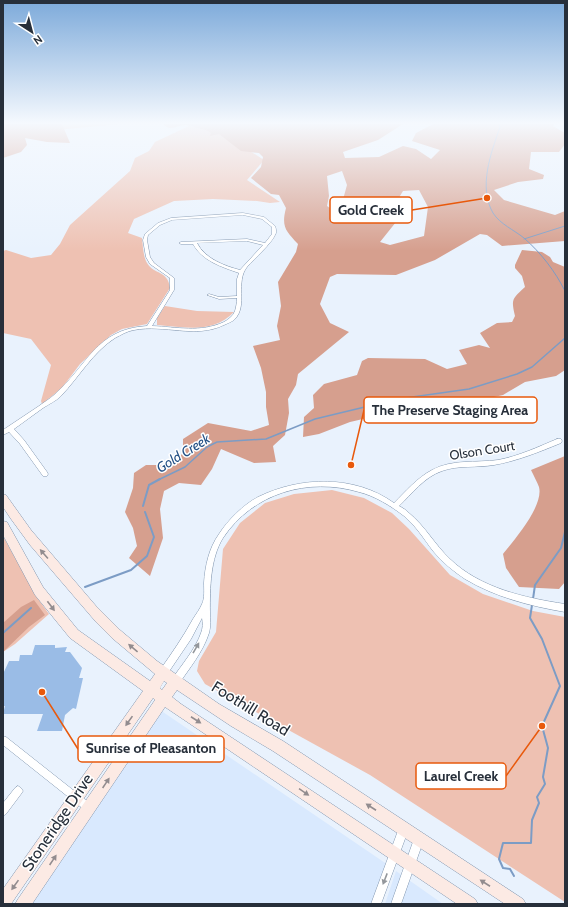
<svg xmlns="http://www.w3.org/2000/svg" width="568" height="907" font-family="Cabin,sans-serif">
<rect width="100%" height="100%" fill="#e9f2fd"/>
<path fill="#d9e9fe" d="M160,710L394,869L381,904H32Z
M396,871L443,904H385Z"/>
<path fill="#eec1b2" d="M3,124H120L3,135Z
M189,126L223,131L239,144L264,160L247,180L280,202L270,203L257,201L213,199L174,201L134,219L128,233L142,238C143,246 143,256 147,263C154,275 168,270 170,288L147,324L122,329L111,335L80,364L62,388L42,404L41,401L51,365L31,339L3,333V251L6,250L31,258L51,255L60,244L70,225L130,171L135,158L149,151L155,142Z
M165,306L197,311L234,312C218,328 200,329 179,327C171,326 164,326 157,325V318Z
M332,490L364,498L392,513L409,529L450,575L483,594L533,611L565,617V902L370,775L205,684L197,671L199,661L216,632L223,549L240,523L265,503L294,494Z
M3,536L36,596L49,614L15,644L3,652Z"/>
<path fill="#d69f8e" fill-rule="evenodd" d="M3,124H62L70,143L47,142L25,138L27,145L21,152L3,158Z
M163,124H403L378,140L343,152L345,158L379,157L403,146L416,149L431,159L440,150L412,141L416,133L433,124H554L553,126L565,133V144L559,152H531L529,169L544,175L543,179L518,182L494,190L504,200L555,215L565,211V241L502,246L487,235L480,234L435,260L396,275L337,274L330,277L320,304L330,323L349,332L298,374L296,385L288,399L289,413L285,435L273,446L276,462L254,463L221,449L212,469L201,485L179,483L164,491L160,509L163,538L150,576L129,558L137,546L133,528L125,512L133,488L134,473L146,465H175L183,452V439L208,423L251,431L269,425L266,407V392L261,368L253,346L280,340L277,326L281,306L278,282L296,252L298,244C286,231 281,227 286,208L279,195L271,194L251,178L261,167L263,157L259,153L241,151L219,134L210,136L211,133L208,131C201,129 193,126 185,125C177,125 170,132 163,124ZM342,171L347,185L339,214L327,206L329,196L327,176ZM419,190L428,207L424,236L390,245L380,242L396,222L392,209L403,191Z
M522,250L542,252L550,257L553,262L565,267V370L556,376L525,382L503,395L476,401L452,410L423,412L391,418L376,416L350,422L319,434L303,437L304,417L314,408L313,395L324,384L357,375L362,361L368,358L425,359L447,369L467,364L459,350L479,345L490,348L480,333L497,323L512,322L515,316C511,299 512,299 525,287L522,276L515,268V265Z
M565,456V582L559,589L519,587L506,568L503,554C514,540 544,506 539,487C537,482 534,476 531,470Z
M34,600L45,615L29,627L3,652V623L21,607Z"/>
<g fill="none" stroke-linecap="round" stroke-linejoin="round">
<path stroke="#7c9cc5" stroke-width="1" d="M499,124L500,127C491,153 478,187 493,213C500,224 514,230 524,238C541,253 555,271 565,291
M524,239L565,226"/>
<path stroke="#7c9cc5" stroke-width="1.5" d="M158,480L185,467L207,447L217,442L266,439L315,419L398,399L469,389L517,374L532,367L565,338"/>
<path stroke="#7c9cc5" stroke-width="2" d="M565,505V522
M143,506L149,485L160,479
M85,587L131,570L147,556L154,537L145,512
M533,599L535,585L561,548L565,532
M3,633L31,608
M514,876L510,869L503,868L499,859L503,843H531L532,820L539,803L537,797L545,784L543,777L548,748L542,726L560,686L542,639L530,618L532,605"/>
</g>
<path fill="#9abce6" d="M35,645H55V648L67,647L65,652H70L82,668L79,678H83L76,709L73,708L65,715L62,731H37L43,714H3L5,706H3V674L9,661H19L20,655H32Z"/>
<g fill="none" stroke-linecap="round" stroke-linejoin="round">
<g stroke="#8196af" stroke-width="1">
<path id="minor" d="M243,213L264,217L275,226C276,229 277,232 275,235C272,243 254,259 247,267C235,282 248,305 235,319C232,322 228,323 224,325C195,339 165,324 134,330C127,331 121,335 115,338C93,352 79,377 61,396C56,401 49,404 43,408C33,415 24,422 14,429L24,440L47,472L48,474L47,476H43L20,444L9,432L3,435V430C15,422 27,414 39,406C44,402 50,399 54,395C88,366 95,329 147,326L170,290V278L150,264L146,257L143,240L145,234L158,223L171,218ZM243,215L262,219L272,227V234L265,243L247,239L181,242L179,243L181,244H193C202,261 222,267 239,273L237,279V296L219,297L209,294L207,295L219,299L237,298C237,303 236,307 235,311C233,316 229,319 224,322C200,333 177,327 152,326L174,290V278L154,263L150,257L147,240L148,235L160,225L172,220ZM247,241L263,245L240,270C225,266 205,259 197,243Z
M557,439H561L562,441L561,443C539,452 517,461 494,465C477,468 458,465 442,471C424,477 412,494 399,506C403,508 406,510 409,513C425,526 435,545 450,559C480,588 525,598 565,604V612C530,606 495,597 465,579C453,571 442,562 433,551C424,539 416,526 404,516C391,506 375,496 359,492C308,477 253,493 223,538C210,559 210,588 210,612C210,619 211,626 209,633C203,652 189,669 178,685L175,686L172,685L171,682L172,679C181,666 196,648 201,633C203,628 203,623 202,618L191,639L166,676L163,677L160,676L159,673L160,670C172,653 183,637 193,619C196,614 200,609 202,604C205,598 204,589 204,583C205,566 209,548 219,534C228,520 243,505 258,497C301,476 355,475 394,503C406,491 417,478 432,470C452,459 476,463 498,460C519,456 538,447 557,439Z
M3,736L6,737L92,805L94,808L92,811L89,813L86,811L3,745Z
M18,786L21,788L23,791L21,794L6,814L3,816V803L15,788Z
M404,823L407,825L409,828L381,904H371L399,828L401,825Z
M419,834L422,836L424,839L401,904H391L414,839L416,836Z"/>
</g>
<g stroke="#8196af" stroke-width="1">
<path id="secondary" d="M3,494L6,495L31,530L96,606L120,630L157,661L219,704L283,741L523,899L526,904H505L273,751L231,726L177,690L172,697L181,704L475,899L478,904H457L165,707L32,904H15L18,899L155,700L153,698L11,904H3V889L143,691L70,638L35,595L3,535V521L7,522L43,587L78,630L150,681L155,674L112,638L96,622L30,545L11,519L3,507ZM164,681L167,683L162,690L160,688Z"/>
</g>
<use href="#minor" fill="#fff" fill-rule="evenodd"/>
<use href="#secondary" fill="#fceae4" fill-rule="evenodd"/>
</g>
<defs><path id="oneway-solid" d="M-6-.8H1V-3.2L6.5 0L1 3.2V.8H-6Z"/></defs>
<g fill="#928c8f">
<use href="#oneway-solid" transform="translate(44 554) rotate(-131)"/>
<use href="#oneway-solid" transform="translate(51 606) rotate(53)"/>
<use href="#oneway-solid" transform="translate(133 648) rotate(-140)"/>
<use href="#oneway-solid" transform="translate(196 720) rotate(33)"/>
<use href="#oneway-solid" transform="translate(129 721) rotate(125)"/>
<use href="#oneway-solid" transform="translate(106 783) rotate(-56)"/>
<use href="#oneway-solid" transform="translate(304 792) rotate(34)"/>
<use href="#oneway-solid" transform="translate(371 807) rotate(-147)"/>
<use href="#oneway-solid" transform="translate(53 860) rotate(-56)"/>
<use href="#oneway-solid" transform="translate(485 883) rotate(-147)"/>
<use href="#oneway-solid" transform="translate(15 885) rotate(125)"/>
</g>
<g fill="#93979c">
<use href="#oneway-solid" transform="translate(196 648) rotate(-60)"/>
<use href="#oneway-solid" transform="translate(385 879) rotate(111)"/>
</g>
<linearGradient id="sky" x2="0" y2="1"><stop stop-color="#7daada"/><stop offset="0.49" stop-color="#f5f9fe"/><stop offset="1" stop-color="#f5f9fe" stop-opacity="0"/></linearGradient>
<rect width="568" height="251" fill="url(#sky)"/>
<g text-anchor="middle" stroke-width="3" stroke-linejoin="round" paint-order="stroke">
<g font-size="13" fill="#272f3a" stroke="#fff">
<text transform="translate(482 450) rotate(-9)" y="5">Olson Court</text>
</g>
<g font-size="14" font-style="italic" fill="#245186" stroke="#fff">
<text transform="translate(183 453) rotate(-32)" y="5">Gold Creek</text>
</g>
<g font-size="16" fill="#272f3a" stroke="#fff">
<text transform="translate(251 708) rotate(32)" y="6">Foothill Road</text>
<text transform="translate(57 822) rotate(-56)" y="6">Stoneridge Drive</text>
</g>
</g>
<path fill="none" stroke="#e8590c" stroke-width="1.5" d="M487 198L412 210M351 465L364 410M42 692L78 749M542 726L506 776"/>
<g fill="#e8590c" stroke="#fff" stroke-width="1.5">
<circle cx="487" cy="198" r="4"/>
<circle cx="351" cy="465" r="4"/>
<circle cx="42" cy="692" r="4"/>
<circle cx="542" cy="726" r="4"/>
</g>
<g fill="#fff" stroke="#e8590c" stroke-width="1.5">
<rect x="330" y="197" width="82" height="26" rx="4"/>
<rect x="364" y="397" width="173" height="26" rx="4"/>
<rect x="78" y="736" width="146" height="26" rx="4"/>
<rect x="416" y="763" width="90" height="26" rx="4"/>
</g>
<g font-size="14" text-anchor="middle" font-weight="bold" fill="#272f3a">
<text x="371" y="215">Gold Creek</text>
<text x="450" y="415">The Preserve Staging Area</text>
<text x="151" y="753">Sunrise of Pleasanton</text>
<text x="461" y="781">Laurel Creek</text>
</g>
<rect width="568" height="907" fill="none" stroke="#272f3a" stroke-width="8"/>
<g transform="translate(32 32) rotate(144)" stroke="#ffffff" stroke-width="3" paint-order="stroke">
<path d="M0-3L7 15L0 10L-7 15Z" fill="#272f3a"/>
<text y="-6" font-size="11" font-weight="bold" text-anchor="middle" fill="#272f3a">N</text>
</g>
</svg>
